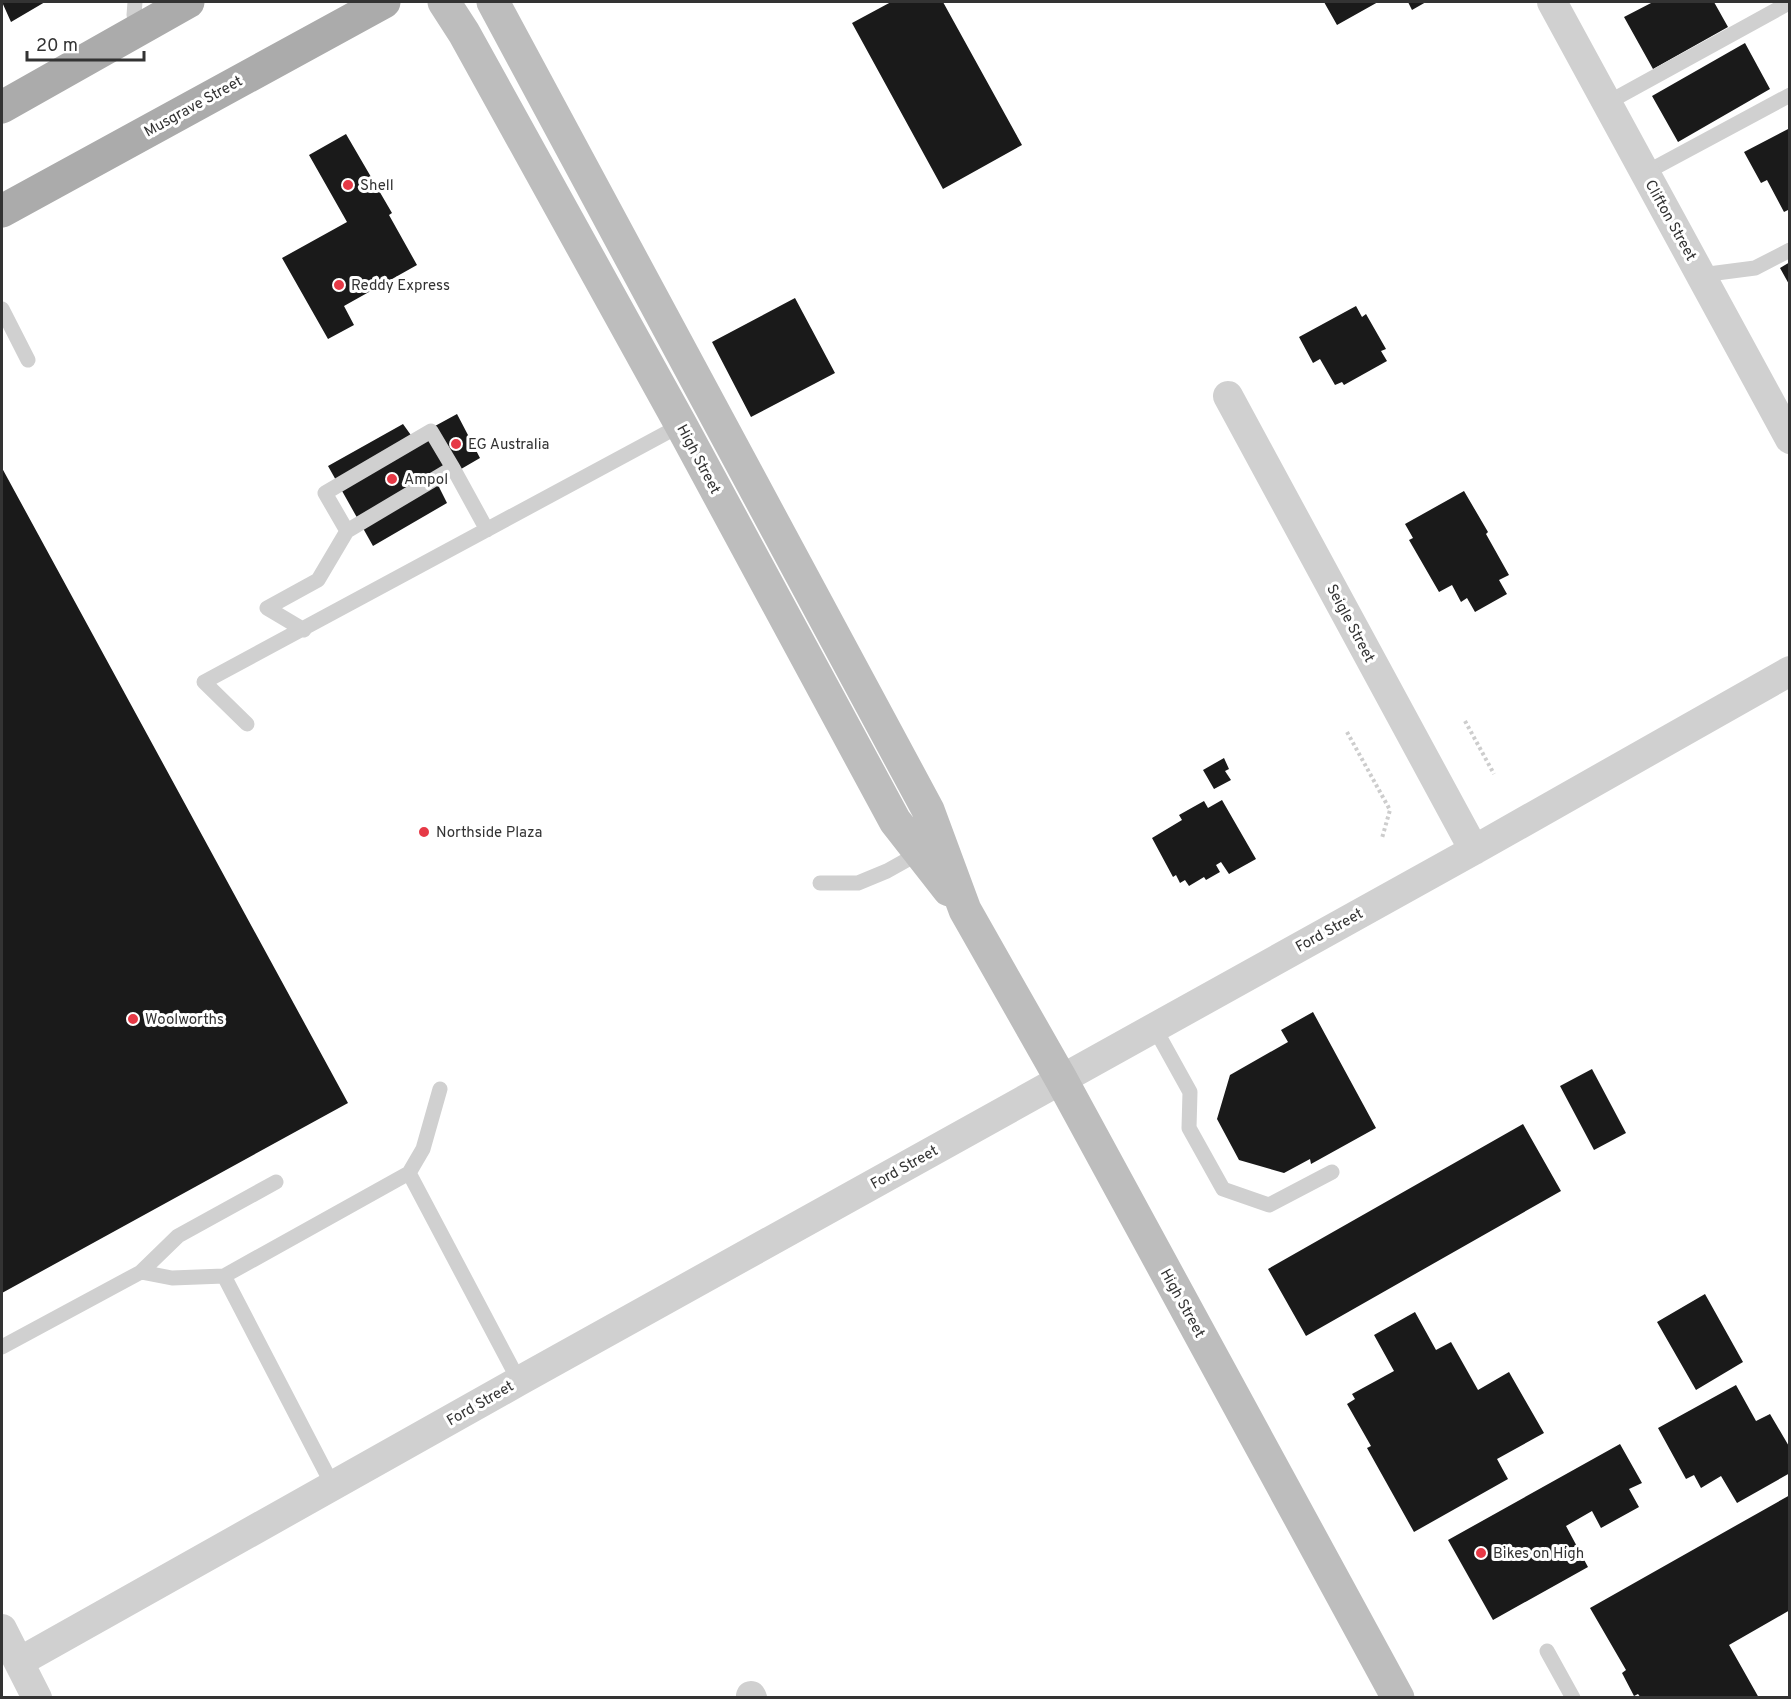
<svg xmlns="http://www.w3.org/2000/svg" width="1791" height="1699" font-family="Overpass,sans-serif">
<rect width="100%" height="100%" fill="#fff"/>
<path fill="#1a1a1a" d="M2,2H45L11,22Z
M891,2H943L1022,145L943,189L852,23Z
M1324,2H1378L1337,25Z
M1408,2H1426L1412,10Z
M1653,2H1714L1728,27L1653,69L1624,17Z
M1745,43L1770,89L1678,142L1652,96Z
M1790,128V209L1784,212L1767,180L1761,183L1744,152Z
M346,134L392,213L389,215L417,265L344,306L354,325L328,339L282,258L347,222L309,155Z
M1790,262V286L1780,268Z
M795,298L835,373L751,417L712,342Z
M1356,306L1362,317L1366,314L1386,349L1381,351L1387,361L1344,385L1342,382L1335,385L1320,359L1313,363L1299,337Z
M457,414L480,458L437,483L447,503L373,546L328,466L403,424L413,438Z
M2,468L348,1103L2,1293Z
M1464,491L1488,532L1486,534L1509,575L1499,580L1507,594L1475,612L1467,598L1461,602L1452,585L1439,592L1409,540L1413,538L1405,524Z
M1224,758L1229,769L1225,771L1231,780L1214,789L1203,770Z
M1222,800L1256,859L1229,874L1221,862L1216,865L1220,872L1206,880L1204,877L1189,886L1185,880L1180,883L1176,875L1173,877L1152,838L1182,820L1179,815L1204,801L1208,808Z
M1313,1012L1376,1128L1311,1164L1310,1159L1284,1173L1239,1160L1217,1119L1230,1075L1288,1042L1281,1030Z
M1592,1069L1626,1133L1594,1150L1560,1086Z
M1523,1124L1561,1191L1306,1336L1268,1269Z
M1705,1294L1743,1362L1696,1390L1657,1322Z
M1415,1312L1436,1350L1451,1342L1478,1390L1509,1372L1544,1433L1497,1459L1508,1479L1414,1532L1367,1448L1371,1446L1347,1404L1355,1399L1352,1394L1394,1371L1374,1335Z
M1736,1385L1756,1421L1770,1414L1790,1448V1473L1737,1503L1721,1476L1701,1488L1694,1475L1686,1479L1658,1428Z
M1620,1444L1642,1483L1629,1489L1639,1507L1601,1528L1592,1511L1566,1526L1588,1567L1493,1620L1448,1540Z
M1790,1495V1610L1729,1645L1759,1698H1641L1638,1694L1634,1696L1622,1673L1626,1670L1590,1608Z"/>
<g fill="none" stroke-linecap="round" stroke-linejoin="round">
<path stroke="#cdcdcd" stroke-width="4" stroke-dasharray="3 3" stroke-linecap="butt" d="M1465,721L1494,774
M1347,732L1390,810L1382,838"/>
<path stroke="#d0d0d0" stroke-width="15" d="M134,15L135,2
M1607,103L1787,4
M1645,173L1790,95
M1701,275L1755,268L1790,250
M2,309L28,360
M347,531L325,493L431,431L453,468
M267,608L318,580L347,531L453,468L487,530
M267,608L304,630
M247,724L204,682L681,425
M820,883H858L887,871L921,852
M1154,1027L1190,1092L1189,1128L1223,1189L1269,1205L1332,1172
M440,1089L423,1149L409,1173L519,1381
M141,1272L172,1278L224,1276
M2,1347L141,1272L178,1236L276,1182
M333,1486L224,1276L409,1173
M1547,1651L1573,1698"/>
<path stroke="#d0d0d0" stroke-width="30" d="M1552,2L1790,439
M1228,396L1474,850
M2,1629L37,1698
M19,1662L519,1381L1474,850L1790,671
M751,1696L752,1698"/>
<path stroke="#bdbdbd" stroke-width="33" d="M444,2L464,33L681,425L895,821L949,890
M493,2L928,810L965,910L1061,1079L1398,1698"/>
<path stroke="#ababab" stroke-width="33" d="M2,107L188,2
M2,211L384,2"/>
</g>
<g fill="#e63946" stroke="#fff" stroke-width="2">
<circle cx="348" cy="185" r="6"/>
<circle cx="339" cy="285" r="6"/>
<circle cx="456" cy="444" r="6"/>
<circle cx="392" cy="479" r="6"/>
<circle cx="424" cy="832" r="6"/>
<circle cx="133" cy="1019" r="6"/>
<circle cx="1481" cy="1553" r="6"/>
</g>
<g text-anchor="middle" stroke-width="6" stroke-linejoin="round" paint-order="stroke">
<g font-size="15" fill="#333" stroke="#fff">
<text transform="translate(193 106) rotate(-29)" y="5">Musgrave Street</text>
<text transform="translate(1671 220) rotate(61)" y="5">Clifton Street</text>
<text transform="translate(699 459) rotate(62)" y="5">High Street</text>
<text transform="translate(1351 623) rotate(62)" y="5">Seigle Street</text>
<text transform="translate(1329 930) rotate(-29)" y="5">Ford Street</text>
<text transform="translate(904 1167) rotate(-29)" y="5">Ford Street</text>
<text transform="translate(1183 1303) rotate(61)" y="5">High Street</text>
<text transform="translate(480 1403) rotate(-30)" y="5">Ford Street</text>
</g>
<g font-size="15" fill="#333" stroke="#fff" text-anchor="start">
<text x="360" y="190">Shell</text>
<text x="351" y="290">Reddy Express</text>
<text x="468" y="449">EG Australia</text>
<text x="404" y="484">Ampol</text>
<text x="436" y="837">Northside Plaza</text>
<text x="145" y="1024">Woolworths</text>
<text x="1493" y="1558">Bikes on High</text>
</g>
</g>
<rect width="1791" height="1699" fill="none" stroke="#333333" stroke-width="6"/>
<path d="M27 51v9h117v-9" fill="none" stroke="#333333" stroke-width="3"/>
<text x="36" y="51" font-size="18" fill="#333333" stroke="#ffffff" stroke-width="4.5" paint-order="stroke">20 m</text>
</svg>
